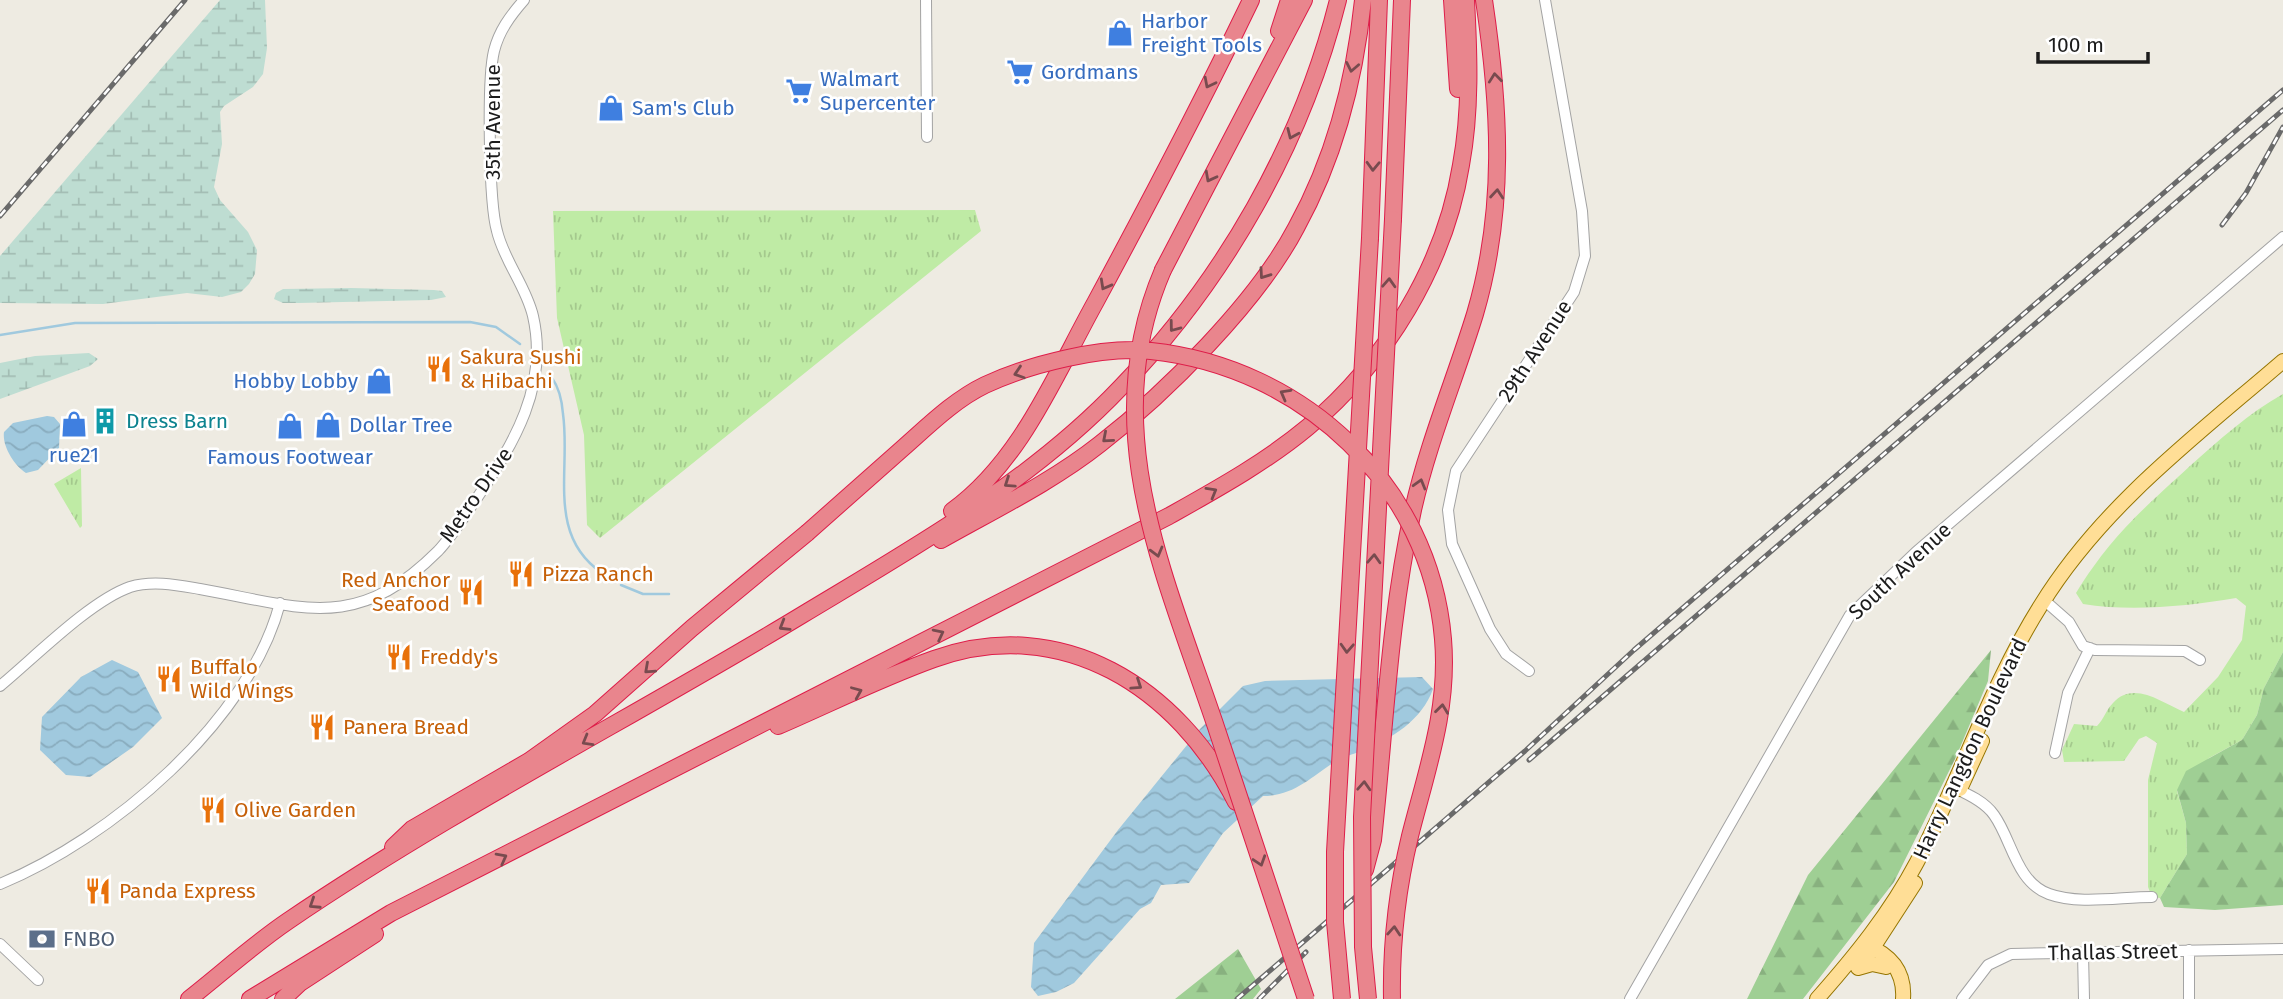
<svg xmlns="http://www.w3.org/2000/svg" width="2283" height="999" font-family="'Fira Sans',sans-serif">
<defs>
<pattern id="grass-tufts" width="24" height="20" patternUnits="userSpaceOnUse" patternTransform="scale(1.75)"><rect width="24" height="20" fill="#bfeba5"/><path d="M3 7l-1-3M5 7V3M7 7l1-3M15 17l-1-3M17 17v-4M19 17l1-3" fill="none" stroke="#a4c98d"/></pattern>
<pattern id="forest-firs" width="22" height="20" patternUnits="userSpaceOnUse" patternTransform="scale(1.75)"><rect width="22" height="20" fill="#9fcf94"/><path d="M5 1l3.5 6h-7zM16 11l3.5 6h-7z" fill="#88b17f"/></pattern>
<pattern id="wetland-marsh" width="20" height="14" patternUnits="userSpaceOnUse" patternTransform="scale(1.75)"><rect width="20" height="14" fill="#beddd2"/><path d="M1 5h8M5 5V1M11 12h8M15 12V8" fill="none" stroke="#a3bdb4"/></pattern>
<pattern id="water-waves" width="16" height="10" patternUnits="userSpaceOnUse" patternTransform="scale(1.75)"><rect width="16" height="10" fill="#a0c9de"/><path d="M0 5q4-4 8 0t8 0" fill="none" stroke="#89acbe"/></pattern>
</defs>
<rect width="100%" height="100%" fill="#eeebe2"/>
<path fill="url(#grass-tufts)" d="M975,210L981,231L600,538L587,525L584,435L557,318L553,211Z
M2283,394V652L2264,688L2257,715L2242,740L2209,758L2177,791L2186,823L2187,854L2160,898L2152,897L2148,887V780L2157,743L2146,736L2139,739L2124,761L2064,762L2062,750L2074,724L2097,726C2104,719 2106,710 2113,703C2134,680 2162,703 2184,712L2218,677L2242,640L2246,606L2236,598C2188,606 2132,612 2083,604L2076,593C2111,536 2143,509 2190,466C2219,440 2249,413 2283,394Z
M81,468L82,526L80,528L54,484Z"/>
<path fill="url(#forest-firs)" d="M1991,650L1988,681L1956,757L1894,882L1803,999H1747L1808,875Z
M2283,652V905L2215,910L2164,907L2160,898L2187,854L2186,823L2177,790L2186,771L2242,740L2257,715L2264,688Z
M1238,949L1261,989L1253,999H1175Z"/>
<path fill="url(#wetland-marsh)" d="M220,0H265L267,48L263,74L253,87L224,106L220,112L222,144L214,187L220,200L248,232L257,250L255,274L249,284L241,292L222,297L187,293L103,304L0,303V256Z
M351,288L434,290L442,291L446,297L431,300L299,303H283L274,299L276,293L283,289Z
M89,353L98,359L90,366L0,399V363L35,356Z"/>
<path fill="url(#water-waves)" d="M47,416L54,417L60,424L59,448L38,470L26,473C14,465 2,446 4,432L13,423Z
M112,660L138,672L162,718L133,747L90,777L66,775L40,750L42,717L81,677Z
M1422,677L1433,689C1422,720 1392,739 1361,751C1353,755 1343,756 1336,761C1311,777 1294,796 1263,796L1223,833L1189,883L1161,885L1151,903L1140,909L1074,983L1056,992L1038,996L1031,987L1034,943L1118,830L1200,729L1243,686L1265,681Z"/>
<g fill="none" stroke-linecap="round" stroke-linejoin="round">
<path stroke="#a0c9de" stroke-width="2.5" d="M0,335L75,323L470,322L496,327L520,344
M552,378C560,389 562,401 563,414C571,470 546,535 602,573
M621,585L643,594H669"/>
<g stroke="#a3a3a3" stroke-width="12">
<path id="minor" d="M926,0L927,137
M2044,600L2069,622L2083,646L2095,650L2185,651L2200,660
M1529,671L1506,654L1490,629L1452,544L1448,510L1456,471L1574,292L1585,256L1582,211L1545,0
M0,686C34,658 90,601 130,587C153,580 177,585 200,589C302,607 355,634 438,551C453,535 464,516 477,498C514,443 549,386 533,316C526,286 504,261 497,231C489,203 487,80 494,51C499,31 510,16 524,0
M2055,753L2068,693L2090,648
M1954,788C1968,794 1985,802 1994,815C2012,840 2016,882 2049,894C2079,905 2120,897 2152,897
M0,884C110,839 249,722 280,603
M0,944L38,980
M2189,950V999
M2083,953L2084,999
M1630,999L1850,615L1916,552L2283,237
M1962,999L1988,965L2011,954L2283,949"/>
</g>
<g stroke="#957500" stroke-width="16">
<path id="major" d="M1960,789L1982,741
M1866,945C1891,955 1905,972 1903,999
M1865,960L1915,883
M1858,968L1872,964L1886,967
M1817,999C1855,956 1890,913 1917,862C1961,778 1990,686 2041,605C2102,506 2196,436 2283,361"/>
</g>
<g stroke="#de1d49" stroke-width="18">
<path id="highway" d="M1452,0L1458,89
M1279,31L1289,0
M1393,219L1402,0
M1370,238L1379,0
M1163,270L1304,0
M952,511C1021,461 1055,375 1095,303C1149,203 1202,102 1251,0
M941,540C994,510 1052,482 1100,444C1166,393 1257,302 1296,228C1334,159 1355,79 1363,0
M778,726C829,704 881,678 934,659C1062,613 1178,688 1236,802
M393,847L412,829L529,761L595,714L692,628L807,533
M1365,870L1373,840C1385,730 1389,619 1413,510C1428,443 1455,379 1475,314C1506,209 1500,107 1484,0
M189,999C222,973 254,944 288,921C453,809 632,718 802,615C913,548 1031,482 1121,387C1224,280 1302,144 1338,0
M250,999L391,913L1169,516C1217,489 1266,462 1308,427C1386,362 1445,265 1461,165C1471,111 1469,55 1466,0
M283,999L300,983L375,934"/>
</g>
<use href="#minor" stroke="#fff" stroke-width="10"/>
<use href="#major" stroke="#ffde96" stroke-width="14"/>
<use href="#highway" stroke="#e9858d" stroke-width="16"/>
<g stroke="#6a6a6a" stroke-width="5">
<path id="rail" d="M0,216L185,0
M2222,225L2246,193L2283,127
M1529,760L2283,110
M1237,999L1525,751L1634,650L2283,90
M1259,999L1306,952"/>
</g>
<use href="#rail" stroke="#fff" stroke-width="2.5" stroke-dasharray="8" stroke-linecap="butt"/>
<g stroke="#de1d49" stroke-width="18" stroke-linecap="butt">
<path id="highway-bridge" d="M1163,270C1095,428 1165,575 1216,727C1246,817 1276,908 1306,999
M807,533C839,505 871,476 903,448C928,426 954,400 985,385C1030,364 1102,346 1151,351C1303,367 1430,485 1443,639C1449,709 1427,769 1410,836C1397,890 1391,943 1392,999
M1342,999L1335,922V852L1370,238
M1368,999L1363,947L1362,817L1393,219"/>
</g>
<use href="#highway-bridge" stroke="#e9858d" stroke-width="16"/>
</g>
<defs><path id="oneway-chevron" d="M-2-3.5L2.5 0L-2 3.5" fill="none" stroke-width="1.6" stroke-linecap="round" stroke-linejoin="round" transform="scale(1.75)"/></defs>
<g stroke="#784b4f">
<use href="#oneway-chevron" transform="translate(1352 67) rotate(101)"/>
<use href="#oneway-chevron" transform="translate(1495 78) rotate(-96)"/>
<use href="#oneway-chevron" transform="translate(1209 83) rotate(117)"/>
<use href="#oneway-chevron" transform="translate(1292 134) rotate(114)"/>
<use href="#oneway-chevron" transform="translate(1373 166) rotate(92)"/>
<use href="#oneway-chevron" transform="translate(1210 177) rotate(118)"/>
<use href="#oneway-chevron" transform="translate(1497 194) rotate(-85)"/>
<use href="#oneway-chevron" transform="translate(1264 274) rotate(125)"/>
<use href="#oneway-chevron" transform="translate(1389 283) rotate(-87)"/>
<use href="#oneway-chevron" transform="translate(1105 285) rotate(119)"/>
<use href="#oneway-chevron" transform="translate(1174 327) rotate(127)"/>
<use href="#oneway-chevron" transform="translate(1019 373) rotate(162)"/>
<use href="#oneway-chevron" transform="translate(1285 394) rotate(-151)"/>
<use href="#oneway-chevron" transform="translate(1107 438) rotate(139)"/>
<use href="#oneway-chevron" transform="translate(1009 483) rotate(146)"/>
<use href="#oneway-chevron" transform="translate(1420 484) rotate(-74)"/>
<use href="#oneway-chevron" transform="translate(1212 492) rotate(-30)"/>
<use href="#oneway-chevron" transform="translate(1157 552) rotate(75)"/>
<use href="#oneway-chevron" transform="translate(1374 559) rotate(-87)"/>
<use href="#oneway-chevron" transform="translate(784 626) rotate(149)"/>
<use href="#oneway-chevron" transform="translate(939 634) rotate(-27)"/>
<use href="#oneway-chevron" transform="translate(1347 648) rotate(93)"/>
<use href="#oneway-chevron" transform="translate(649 669) rotate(138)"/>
<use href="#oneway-chevron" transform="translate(1137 685) rotate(34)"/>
<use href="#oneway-chevron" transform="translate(857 692) rotate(-23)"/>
<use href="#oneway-chevron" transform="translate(1442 709) rotate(-83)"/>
<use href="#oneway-chevron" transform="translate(587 741) rotate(150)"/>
<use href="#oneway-chevron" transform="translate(1364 786) rotate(-87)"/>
<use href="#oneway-chevron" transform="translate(502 858) rotate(-28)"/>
<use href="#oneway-chevron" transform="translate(1260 861) rotate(72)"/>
<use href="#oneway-chevron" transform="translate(314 904) rotate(147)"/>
<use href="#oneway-chevron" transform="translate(1394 931) rotate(-86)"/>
</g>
<defs>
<g id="shop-bare" transform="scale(2.1)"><path d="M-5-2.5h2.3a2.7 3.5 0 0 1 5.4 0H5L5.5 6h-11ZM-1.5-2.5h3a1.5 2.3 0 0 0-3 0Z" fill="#3f7fe0" stroke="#fff" stroke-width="2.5" paint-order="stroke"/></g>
<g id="supermarket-bare" transform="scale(2.1)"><path d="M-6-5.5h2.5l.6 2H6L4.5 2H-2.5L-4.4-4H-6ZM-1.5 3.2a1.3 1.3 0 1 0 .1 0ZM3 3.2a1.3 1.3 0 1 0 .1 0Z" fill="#3f7fe0" stroke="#fff" stroke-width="2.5" paint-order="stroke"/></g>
<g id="restaurant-bare" transform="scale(2.1)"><path d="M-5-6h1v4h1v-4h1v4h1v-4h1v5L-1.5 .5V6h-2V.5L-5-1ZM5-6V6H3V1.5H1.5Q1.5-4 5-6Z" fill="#e8710a" stroke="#fff" stroke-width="2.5" paint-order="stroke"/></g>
<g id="building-bare" transform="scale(2.1)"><path d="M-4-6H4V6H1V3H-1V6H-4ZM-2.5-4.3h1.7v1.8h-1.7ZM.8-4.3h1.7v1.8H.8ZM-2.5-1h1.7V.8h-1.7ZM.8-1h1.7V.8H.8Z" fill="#0f9aa8" stroke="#fff" stroke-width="2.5" paint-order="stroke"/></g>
<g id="bank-bare" transform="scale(2.1)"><path d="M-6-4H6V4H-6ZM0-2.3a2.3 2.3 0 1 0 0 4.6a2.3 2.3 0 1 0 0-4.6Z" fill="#5c6f8a" stroke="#fff" stroke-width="2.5" paint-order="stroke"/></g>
</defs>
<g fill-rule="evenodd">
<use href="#shop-bare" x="1120" y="33"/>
<use href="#supermarket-bare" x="1020" y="72"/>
<use href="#supermarket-bare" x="799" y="91"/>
<use href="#shop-bare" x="611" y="108"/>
<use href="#restaurant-bare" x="439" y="369"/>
<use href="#shop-bare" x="379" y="381"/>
<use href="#building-bare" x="105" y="421"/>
<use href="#shop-bare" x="74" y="424"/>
<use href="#shop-bare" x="328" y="425"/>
<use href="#shop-bare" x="290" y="426"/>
<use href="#restaurant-bare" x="521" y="574"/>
<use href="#restaurant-bare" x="471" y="592"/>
<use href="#restaurant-bare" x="399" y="657"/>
<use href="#restaurant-bare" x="169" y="679"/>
<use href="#restaurant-bare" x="322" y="727"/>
<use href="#restaurant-bare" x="213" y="810"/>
<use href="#restaurant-bare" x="98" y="891"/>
<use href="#bank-bare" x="42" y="939"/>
</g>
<g text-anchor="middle" stroke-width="5" stroke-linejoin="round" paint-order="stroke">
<g font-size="21" fill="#366cbe" stroke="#fff" text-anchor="start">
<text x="1141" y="28">Harbor<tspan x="1141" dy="24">Freight Tools</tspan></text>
<text x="1041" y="79">Gordmans</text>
<text x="820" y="86">Walmart<tspan x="820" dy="24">Supercenter</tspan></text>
<text x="632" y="115">Sam's Club</text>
<text x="358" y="388" text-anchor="end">Hobby Lobby</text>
<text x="349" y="432">Dollar Tree</text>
<text x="74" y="462" text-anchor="middle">rue21</text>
<text x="290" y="464" text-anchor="middle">Famous Footwear</text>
</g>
<g font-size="21" fill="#1c1c1c" stroke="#fff">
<text transform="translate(493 122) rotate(-90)" y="7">35th Avenue</text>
<text transform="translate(1535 351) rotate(-57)" y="7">29th Avenue</text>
<text transform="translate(476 495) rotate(-55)" y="7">Metro Drive</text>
<text transform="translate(1900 571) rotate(-43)" y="7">South Avenue</text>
<text transform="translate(1970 749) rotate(-65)" y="7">Harry Langdon Boulevard</text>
<text transform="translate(2113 952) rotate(-1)" y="7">Thallas Street</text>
</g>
<g font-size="21" fill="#c56008" stroke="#fff" text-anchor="start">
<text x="460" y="364">Sakura Sushi<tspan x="460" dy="24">&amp; Hibachi</tspan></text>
<text x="542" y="581">Pizza Ranch</text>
<text x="450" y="587" text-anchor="end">Red Anchor<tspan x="450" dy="24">Seafood</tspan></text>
<text x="420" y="664">Freddy's</text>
<text x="190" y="674">Buffalo<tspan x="190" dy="24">Wild Wings</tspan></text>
<text x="343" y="734">Panera Bread</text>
<text x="234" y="817">Olive Garden</text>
<text x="119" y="898">Panda Express</text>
</g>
<g font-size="21" fill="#0d838f" stroke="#fff" text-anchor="start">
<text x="126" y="428">Dress Barn</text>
</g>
<g font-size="21" fill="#4e5e75" stroke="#fff" text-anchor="start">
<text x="63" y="946">FNBO</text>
</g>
</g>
<path d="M2038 52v10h110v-10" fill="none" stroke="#1c1c1c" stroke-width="3.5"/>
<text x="2048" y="52" font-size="21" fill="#1c1c1c" stroke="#ffffff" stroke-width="5" paint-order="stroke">100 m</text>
</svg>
